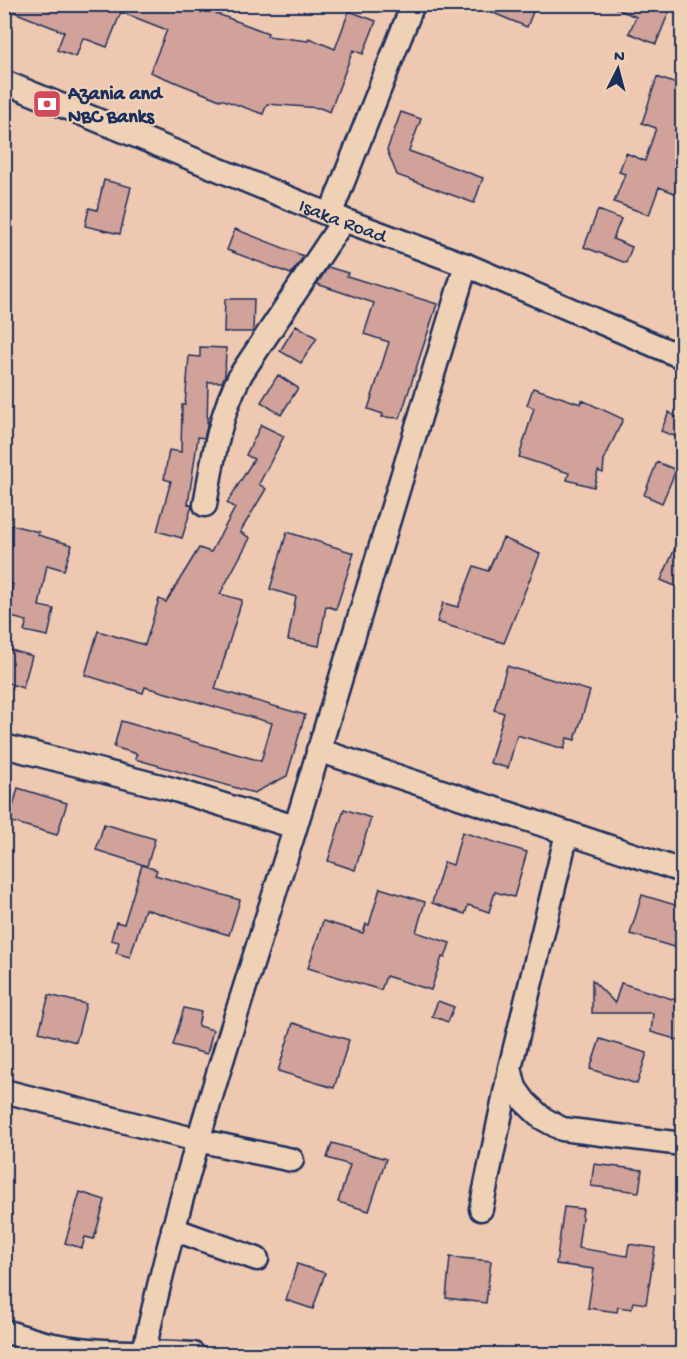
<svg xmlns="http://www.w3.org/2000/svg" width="687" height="1359" font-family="'Gochi Hand',sans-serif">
<rect width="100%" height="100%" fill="#eec8b0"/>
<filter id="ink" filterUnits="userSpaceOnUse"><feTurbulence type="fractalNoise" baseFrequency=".0167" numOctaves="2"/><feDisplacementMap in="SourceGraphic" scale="12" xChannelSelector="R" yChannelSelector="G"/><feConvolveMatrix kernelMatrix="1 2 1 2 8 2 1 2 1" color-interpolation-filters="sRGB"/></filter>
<g filter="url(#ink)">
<path fill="#d1a299" stroke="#1b2f5e" stroke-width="1.5" d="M4,4H191L268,33L267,36L308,41L309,38L335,49L349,11L376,21L363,54L353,50L330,112L320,108L267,104L263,114L221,99L220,100L150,72L167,30L121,12L107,47L83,38L76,57L57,50L64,32L4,8Z
M472,4H536L527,27Z
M606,4H672L656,44L629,33L636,17Z
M657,77L682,86V196L659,187L649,215L614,202L625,174L619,172L626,153L645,161L656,128L642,123Z
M401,112L421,119L409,151L483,178L474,203L397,175L387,150Z
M104,180L131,187L120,234L85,226L89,208L97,210Z
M598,210L621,219L613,239L632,247L626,263L584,247Z
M235,229L304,256L291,274L227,250Z
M328,267L348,273L347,276L437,304L400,418L382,417L383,414L368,409L389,342L364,334L374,303L317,284Z
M225,299H254L253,332H224Z
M296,325L317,338L301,363L280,351Z
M200,347L226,348L225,375L222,382H208L207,427L204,438L198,437L188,504L192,506L182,538L157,531L171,481L164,479L169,450L181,452L182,405H185L189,356L200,357Z
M278,375L298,388L281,415L261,402Z
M533,388L581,404L582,400L623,419L604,460L603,473L598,471L594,487L567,480L569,473L519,457L534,408L527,405Z
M669,412L682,421V439L661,431Z
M261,425L284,436L259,484L266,489L240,532L250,538L220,594L242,600L215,689L305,715L287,776L254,793L135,759L137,754L114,747L121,721L261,761L272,723L145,687L143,693L85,675L98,631L145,645L159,599L166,602L199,548L211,552L235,508L227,503L254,459L246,455Z
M657,462L676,470L662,503L644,495Z
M4,523L39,532L38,535L72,545L64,570L47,565L39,606L54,609L48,636L24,631L27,621L7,616L13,584L4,582V568L8,550L4,549Z
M287,532L354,553L336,609L326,606L319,646L288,640L296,597L270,589Z
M682,532V589L661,580Z
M503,538L540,554L504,643L437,622L443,603L458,607L474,566L488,571Z
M4,648L32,656L23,688L4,682Z
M507,666L590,691L575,740L567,738L564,749L517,735L508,768L490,763L504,713L494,710Z
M18,788L67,803L57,835L9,821Z
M344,809L371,818L355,870L328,861Z
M104,824L155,839L147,866L96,850Z
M462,832L527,852L514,897L495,892L489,912L468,905L465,914L432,903L444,862L453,865Z
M142,865L157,870L155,875L240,900L229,935L145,909L130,957L116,953L119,942L111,940L116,922L124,924Z
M380,888L425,902L416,932L450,943L445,958L442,957L431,990L386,976L381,990L308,968L323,921L363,933L366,924L369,925Z
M642,895L682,907V918L674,947L630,934Z
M592,980L615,1003L621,983L682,1002V1041L651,1032L653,1013H592Z
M49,995L86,1004L76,1042L39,1032Z
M438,1001L454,1007L448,1022L432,1016Z
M184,1008L201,1012L198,1026L213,1030L207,1054L173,1045Z
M293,1023L349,1040L334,1088L278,1071Z
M600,1039L647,1053L637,1084L590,1069Z
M332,1143L386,1159L369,1211L338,1202L350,1165L327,1158Z
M594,1164L642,1170L639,1192L591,1186Z
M80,1192L105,1200L94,1239L85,1237L82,1248L65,1243Z
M564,1207L583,1209L578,1248L627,1256L629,1244L655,1248L646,1304L633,1302L632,1309L618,1307L617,1312L588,1308L594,1269L556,1264Z
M450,1257L491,1261L486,1303L446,1298Z
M297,1264L325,1273L313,1309L286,1300Z"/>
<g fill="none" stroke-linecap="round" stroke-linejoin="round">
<g stroke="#1b2f5e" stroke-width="27">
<g id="minor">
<path id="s1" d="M4,82L330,215L466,265L682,357"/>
<path d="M330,215L413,4"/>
<path d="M205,505C213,459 219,415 241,374L341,224L342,219"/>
<path d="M4,746L172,789L295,827"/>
<path d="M318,750L682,871"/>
<path d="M567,833L510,1068L515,1088L525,1102L542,1118L562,1129L682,1144"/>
<path d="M4,1091L197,1140L292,1160"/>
<path d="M481,1209L510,1069"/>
<path d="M173,1229L257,1259"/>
<path d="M4,1331C21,1336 37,1342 54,1345C99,1354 147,1351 193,1354"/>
<path d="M144,1351C182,1175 240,1004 294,832C353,643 408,454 466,265"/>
</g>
</g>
<use href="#minor" stroke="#efd2b6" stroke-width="22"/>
</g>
</g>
<defs>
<g id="bank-square" transform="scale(1.5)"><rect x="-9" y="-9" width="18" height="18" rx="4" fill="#d1495b" stroke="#efd2b6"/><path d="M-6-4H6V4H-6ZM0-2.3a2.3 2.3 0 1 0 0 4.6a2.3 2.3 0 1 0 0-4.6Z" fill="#fff"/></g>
</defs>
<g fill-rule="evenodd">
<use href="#bank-square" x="47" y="104"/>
</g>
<g text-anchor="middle" stroke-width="4.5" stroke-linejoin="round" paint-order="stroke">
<g font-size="20" font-weight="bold" fill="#1b2f5e" stroke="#efd2b6" text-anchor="start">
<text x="68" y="99">Azania and<tspan x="68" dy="23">NBC Banks</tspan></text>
</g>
<g font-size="20" fill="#1b2f5e" stroke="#efd2b6">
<text dy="7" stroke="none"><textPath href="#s1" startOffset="366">Isaka Road</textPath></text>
</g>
</g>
<rect width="687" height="1359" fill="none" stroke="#efd2b6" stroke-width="24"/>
<rect x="12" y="12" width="663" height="1335" fill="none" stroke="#1b2f5e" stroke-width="2" filter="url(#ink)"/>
<g transform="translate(618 69) rotate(6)" stroke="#efd2b6" stroke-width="4.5" paint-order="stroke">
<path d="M0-4.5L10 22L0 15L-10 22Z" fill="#1b2f5e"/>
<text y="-9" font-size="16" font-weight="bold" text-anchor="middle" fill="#1b2f5e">N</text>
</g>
</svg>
